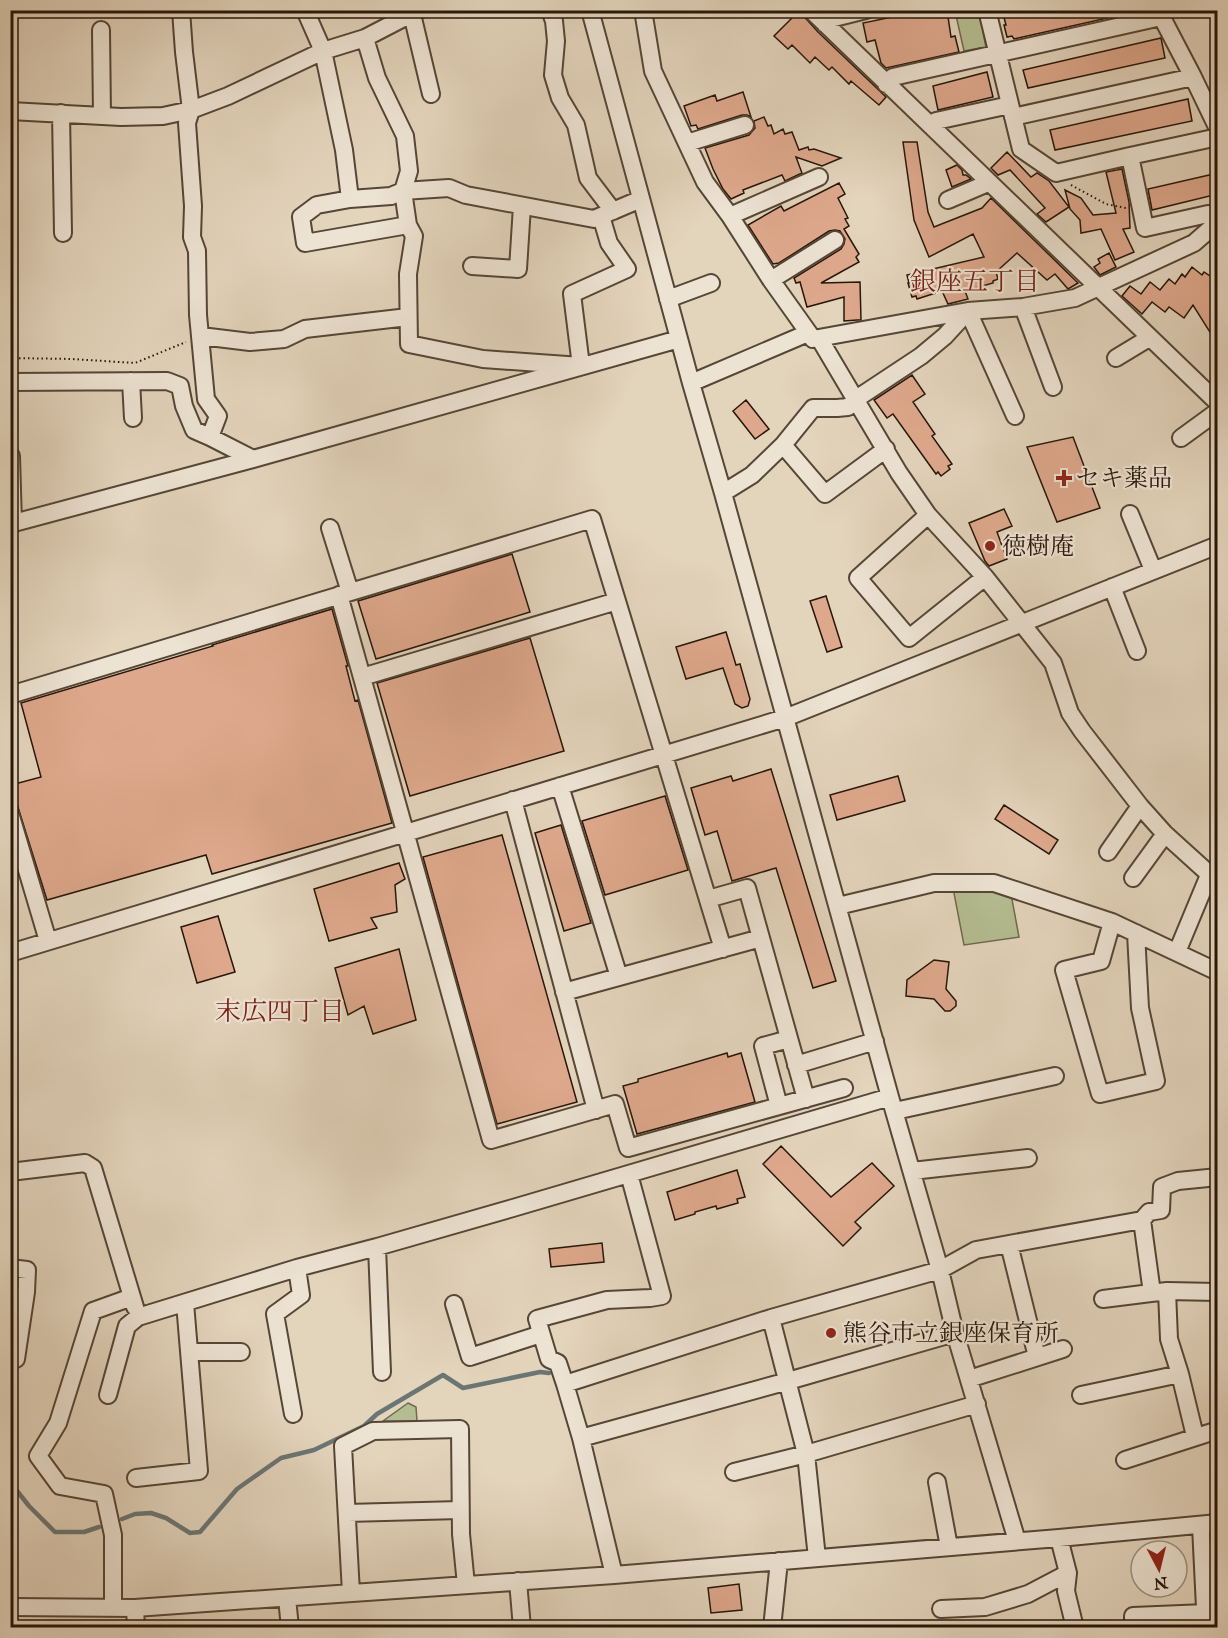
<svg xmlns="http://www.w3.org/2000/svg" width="1228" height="1638" font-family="'IM FELL English','Noto Serif JP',serif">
<rect width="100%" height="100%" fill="#e3d4bc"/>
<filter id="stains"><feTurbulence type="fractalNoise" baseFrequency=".00333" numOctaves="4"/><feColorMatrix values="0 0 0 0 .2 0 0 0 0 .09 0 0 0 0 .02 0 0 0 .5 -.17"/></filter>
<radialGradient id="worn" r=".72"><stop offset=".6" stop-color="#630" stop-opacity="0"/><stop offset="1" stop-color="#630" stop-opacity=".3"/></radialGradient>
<path fill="#b4bd91" stroke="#6e6a4d" stroke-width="1.5" d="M955,11H979L986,47L964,51Z
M953,888H995L1011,894L1019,937L964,945Z
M408,1403L416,1407L417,1421H383Z"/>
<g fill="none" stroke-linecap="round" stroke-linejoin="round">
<path stroke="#6b7674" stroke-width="4.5" d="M10,1482L29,1506L55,1532H84L99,1527
M122,1519L135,1514L151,1513L166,1518L190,1533L200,1532L237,1489L281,1458L314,1450L364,1426L377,1414L443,1375L463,1388L540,1372L549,1373"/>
</g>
<path fill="#dea88c" stroke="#271609" stroke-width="1.5" d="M926,10H947L951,37L955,36L959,52L886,68L881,63L875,40L867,42L863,23Z
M1002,10H1052V15L1070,10H1120L1121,15L1014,39L1012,36L1007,37L1004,25H1006Z
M799,11L818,32L886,97L879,105L851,81L849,84L832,67L829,70L815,57L810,63L792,45L788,49L774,36Z
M1161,38L1165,58L1028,88L1023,70Z
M987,72L993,97L938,110L933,86Z
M743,92L751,117L747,115H742L698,129L696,125L691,126L684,106L715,95L717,101Z
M1188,99L1192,121L1055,150L1050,130Z
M764,117L768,126L771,125L774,134L783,129L785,134L792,132L799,150L808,147L809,150L814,149L841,158L822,166L796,157L802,173L785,181L782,175L743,190L744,193L731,199L723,189L713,169L705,148L749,135L755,128L754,121Z
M903,142H917L928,212L934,227L982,208L991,198L1078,283L1068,289L1055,274L1047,280L1017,253L996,272L998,279L993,281V283L965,291L968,299L948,304L942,291L917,299L916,296L912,297L908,283H909L907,275L984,257L973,234L929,257L914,220Z
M1007,152L1031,177L1037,173L1049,181L1069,207L1046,222L1037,214L1045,208L1010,170L998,175L991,168Z
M957,165L962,170L963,175H966L971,179L952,187L946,170Z
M1122,169L1129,202L1130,228L1123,229L1134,252L1115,260L1101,229L1081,233L1080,220L1070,209L1065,190L1081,198L1093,215L1116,213L1106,172Z
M1218,173V194L1152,210L1148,189Z
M839,183L845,194L838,198L848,218L845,219L849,226L844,229L859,254L856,257L859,262L821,283L860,282L861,320H857L844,321V297L807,307L800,282L796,283L794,278L841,249L844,244L845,239L840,231L835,230L829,231L779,263L773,264L748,225L781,206L784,211Z
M1109,253L1116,267L1100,275L1094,267L1100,263L1098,259Z
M1192,267L1202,275L1204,272L1216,280L1213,285L1218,289V345L1193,305L1184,318L1169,307L1165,312L1152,302L1142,314L1122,296L1130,286L1141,294L1150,282L1160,290L1169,279L1175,284L1182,274L1185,277Z
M912,375L925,394L913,402L935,434L932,436L952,464L948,466L950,469L941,476L938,472L936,474L893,414L887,418L874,400Z
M746,400L769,429L755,439L733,411Z
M1073,437L1100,508L1057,522L1027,447Z
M1004,509L1012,526L997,532L1007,559L989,566L985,561L969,523Z
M512,554L530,612L376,659L358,601Z
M826,596L842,647L827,652L810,601Z
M332,609L348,666H346L355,701L358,700L392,823L212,874L206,855L47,900L11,785L41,777L21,703L213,646L212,645Z
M726,632L736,665L740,664L750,699L748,706L742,708L735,704L723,668L686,679L676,647Z
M530,638L564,751L410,796L377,683Z
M771,769L836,981L813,988L776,868L732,881L717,831L705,835L691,788L731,776L733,781Z
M898,776L905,801L837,820L830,795Z
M665,796L688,870L605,895L582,821Z
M1004,805L1058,840L1049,854L995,819Z
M561,825L591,923L564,931L535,833Z
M502,835L577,1102L497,1124L423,857Z
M399,863L405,879L395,885L397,912L371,918L377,928L329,941L314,889Z
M218,916L235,972L197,983L181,927Z
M399,949L416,1020L373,1034L364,1006L348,1015L335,968Z
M934,960L949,962L946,989L956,1001V1006L950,1011H945L934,999L906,996L907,980Z
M727,1053L728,1057L741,1053L755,1102L637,1134L623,1086L638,1082V1079Z
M781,1146L831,1197L872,1163L894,1186L855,1222L861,1228L843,1246L763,1164Z
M737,1170L745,1197L737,1199L738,1203L717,1209L716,1206L695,1212V1214L675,1220L667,1192Z
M602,1243L604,1262L551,1267L549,1249Z
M739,1584L742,1610L711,1613L708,1588Z"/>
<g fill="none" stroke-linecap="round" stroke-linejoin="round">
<g stroke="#564636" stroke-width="20">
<path id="minor" d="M181,10L184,52L191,110L187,123L193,206L192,237L197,251L198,315L206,399L218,416L210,437L253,459
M305,10L323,51L344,150L350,199
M550,10L554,21L556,41L553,75L560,98L576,125L588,178L613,211
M590,10L691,383L723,493L890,1097L940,1270L955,1333L1017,1541
M643,10L653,71L705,182L730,216L771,280L813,339L968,311L1023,307L1075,298L1194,243L1218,222
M811,10L1218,403
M987,10L1021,149L1056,173L1130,156L1145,228L1208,214L1218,217
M1158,10L1193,77L1218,129
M412,14L431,94
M825,24L830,19L866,10
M101,30L102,116
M365,38L377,78L405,136L409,171L403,191L449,188L466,195L594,219L641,199
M886,84L893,77L1161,17
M10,111L121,117L163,116L191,110L228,96L323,51L365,38L419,10
M61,113L63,233
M1013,117L1193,77
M931,126L936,121L1010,105
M687,143L745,125
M1130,156L1218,137
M948,200L988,183
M730,216L819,177
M408,225L305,243L301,217L317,205L350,199L391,196L403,191L408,225L414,236L408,274L409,344L483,359L581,366L572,294L627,269L609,243L601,216
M472,266L518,269L522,206
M771,280L835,240
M668,299L711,283
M1023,307L1053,387
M201,336L250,342L284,339L305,329L408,317
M819,338L899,473L928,515L985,577L1053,663L1070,713L1082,731L1140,806L1165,834L1218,882
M1116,358L1149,338
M131,381L133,418
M10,382L167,381L180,386L184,406L194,430L210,437
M691,383L808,333
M1181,438L1218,411
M783,445L825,494L886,449
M11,456L13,523
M723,493L752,475L783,445L813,408H837L848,407L856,399L921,356L945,336L968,311L1015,416
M1130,514L1153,570
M928,515L858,578L909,638L985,577
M10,524L253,459L679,339
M330,528L350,592
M1112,587L1137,651
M339,595L491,1140L615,1104L628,1148L844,1088
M362,677L617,601
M10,695L592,519L723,949
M560,786L619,977
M513,800L596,1110
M10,813L48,941
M1108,852L1140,806
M1133,878L1165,834
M708,899L747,888L806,1099
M838,906L934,883H994L1112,922L1218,972
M1112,922L1101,961L1064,970L1100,1094L1156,1081L1140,1008L1136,933
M1177,952L1209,875
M10,953L785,718L1218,545
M564,992L761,938
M796,1065L875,1041
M779,1106L763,1046L789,1039
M895,1111L1055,1076
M912,1171L1028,1158
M10,1172L85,1163L93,1168L135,1307
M1142,1220L1149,1212L1161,1210L1162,1187L1178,1181L1218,1177
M1009,1244L1037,1357
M377,1247L382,1372
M10,1268L27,1270L26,1292L16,1359H10
M1103,1299L1167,1291L1218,1292
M454,1304L470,1357L541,1334
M771,1318L940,1270L976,1250L1142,1220L1152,1293
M190,1352H241
M1180,1374L1195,1436
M969,1379L1063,1349
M565,1384L558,1363L549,1359L537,1319L607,1300L650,1298L662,1296L629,1174
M108,1395L127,1326L138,1317L297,1268L377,1247L513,1208L890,1097
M1081,1395L1180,1374L1169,1339L1167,1291
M293,1414L275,1314L301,1295L297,1268
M581,1438L788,1381L955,1333
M1125,1460L1218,1430
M734,1472L806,1454L977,1404
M136,1478L199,1471L185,1303
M937,1482L949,1547
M347,1513L460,1510
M1201,1526L1206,1628
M1059,1538L1068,1573L1066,1591L1075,1628
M614,1575L581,1438L565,1384L771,1318L806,1454L817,1558
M518,1581L522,1628
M351,1593L343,1446L373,1431L460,1429L461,1534L466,1585
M287,1598L290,1628
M10,1607L135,1608L220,1602L614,1575L1059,1538L1218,1523
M113,1608V1535L104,1494L60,1486L38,1456L58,1423L93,1311L132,1297
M135,1608L136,1628
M941,1609L985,1607L1028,1594L1068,1573
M772,1628L779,1561
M1133,1628V1616L1206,1613"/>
</g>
<path stroke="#271609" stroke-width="2" stroke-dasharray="1.5 3" stroke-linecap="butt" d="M1071,185L1106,204L1126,208
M1213,246L1218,252
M10,358L72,359L135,363L186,342"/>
<use href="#minor" stroke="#ede3d3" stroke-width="16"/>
</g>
<g fill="#8f2418" stroke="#ede3d3" stroke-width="2">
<path d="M1061 469h6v6h6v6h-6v6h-6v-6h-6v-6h6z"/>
<circle cx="990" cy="546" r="6"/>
<circle cx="831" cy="1333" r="6"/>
</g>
<g text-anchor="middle" stroke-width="4.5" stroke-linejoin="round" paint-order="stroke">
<g font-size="24" fill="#271609" stroke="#ede3d3" text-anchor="start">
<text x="1076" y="486">セキ薬品</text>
<text x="1002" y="554">徳樹庵</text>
<text x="843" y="1341">熊谷市立銀座保育所</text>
</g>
<g font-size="26" fill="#7a1f14" stroke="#ede3d3">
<text x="975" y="290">銀座五丁目</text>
<text x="280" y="1020">末広四丁目</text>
</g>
</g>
<rect width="1228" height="1638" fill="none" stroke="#e3d4bc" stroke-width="36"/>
<rect x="12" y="12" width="1204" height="1614" fill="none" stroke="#271609" stroke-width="3"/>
<rect x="18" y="18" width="1192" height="1602" fill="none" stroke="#271609" stroke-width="1.5"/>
<g transform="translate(1159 1569) rotate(173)"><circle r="28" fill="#ede3d3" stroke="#9e9182" stroke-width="1.5"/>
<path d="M0-4.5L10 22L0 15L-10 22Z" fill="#8f2418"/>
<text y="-9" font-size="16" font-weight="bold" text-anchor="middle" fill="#271609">N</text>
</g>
<rect width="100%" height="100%" filter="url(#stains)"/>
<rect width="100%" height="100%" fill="url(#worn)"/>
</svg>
